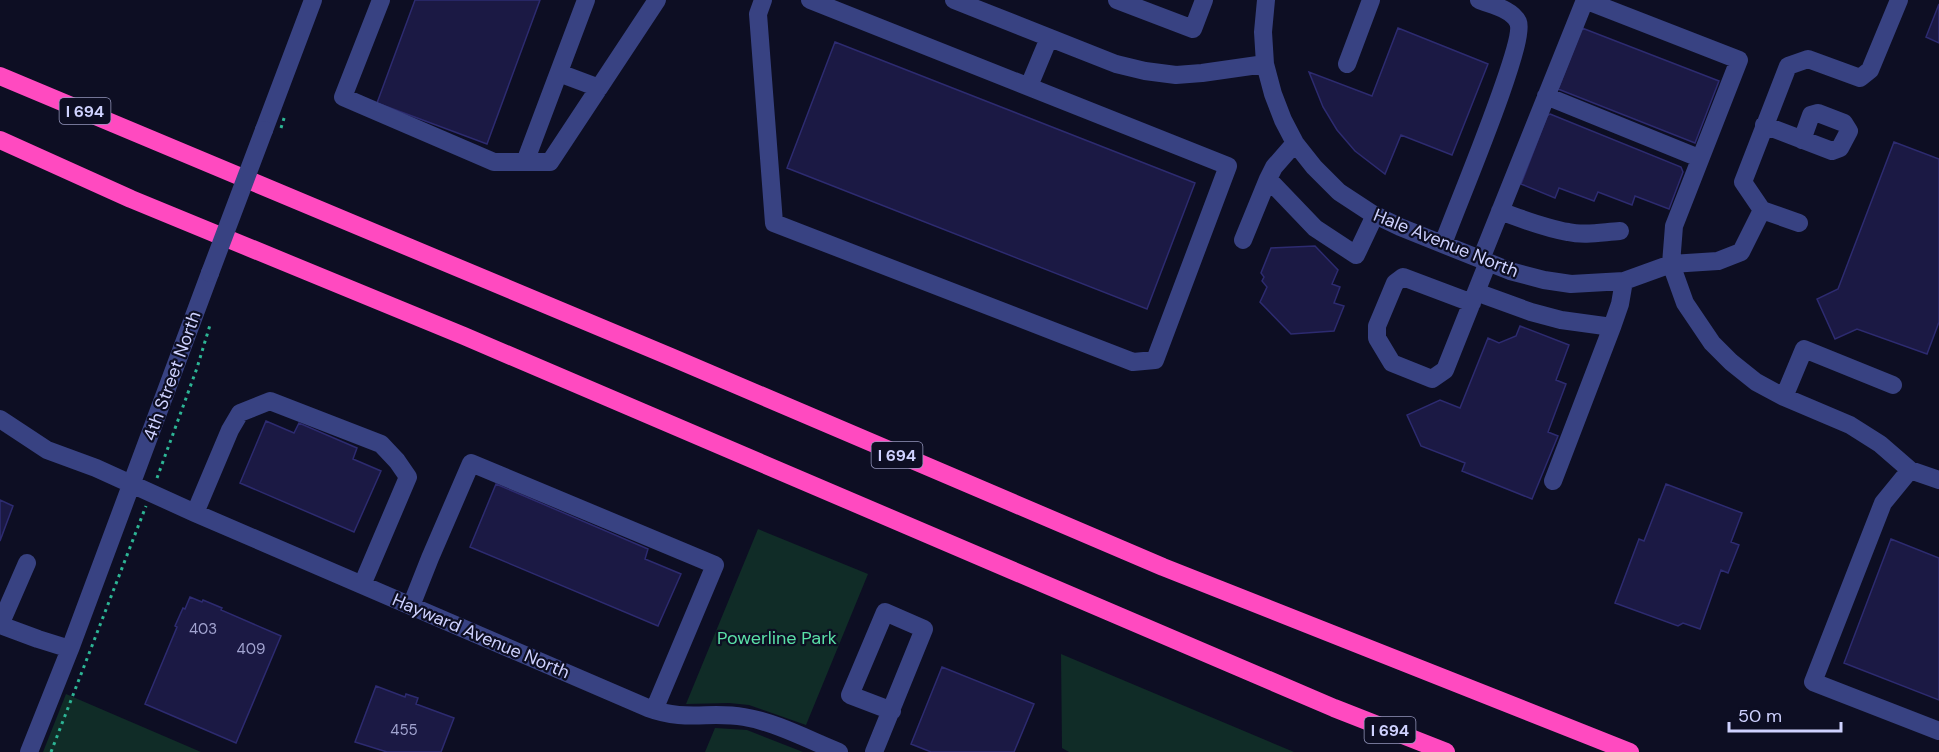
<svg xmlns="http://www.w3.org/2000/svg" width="1939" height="752" font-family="'DM Sans',sans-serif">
<rect width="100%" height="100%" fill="#0d0e23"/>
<path fill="#102c27" d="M758,529L868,574L806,725L749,705L729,703L686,704Z
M1061,654L1294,752H1069L1062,748Z
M66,694L201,752H43Z
M715,728L747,730L803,752H705Z"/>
<path fill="#1b1944" stroke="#2d2b70" stroke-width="1.5" d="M415,0H540L487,144L377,103Z
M1939,4V43L1926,37Z
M1398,28L1488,64L1452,155L1401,135L1385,174L1355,151L1337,130L1323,107L1309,72L1372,96Z
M1582,28L1719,81L1695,143L1558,89Z
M835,42L1195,183L1147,309L787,168Z
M1550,114L1681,167L1683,172L1669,209L1635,196L1632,205L1598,192L1594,201L1559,188L1555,198L1521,184L1547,116Z
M1894,142L1939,159V322L1927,354L1857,329L1835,339L1817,299L1838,289Z
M1315,246L1338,270L1332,284L1340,287L1334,303L1344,306L1334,331L1291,334L1260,302L1267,287L1262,281L1264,277L1261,273L1271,248Z
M1520,326L1569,345L1556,380L1566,384L1548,432L1558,436L1532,499L1462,471L1465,463L1421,446L1407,415L1440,400L1460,408L1488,338L1499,343L1516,336Z
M266,421L294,433L299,423L357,448L353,459L381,471L354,532L240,483Z
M496,484L648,549L645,559L681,574L658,626L470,547Z
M1666,484L1742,513L1731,542L1739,545L1728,573L1721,570L1700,629L1683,623L1678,626L1615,603L1639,539L1644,541Z
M0,500L13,506L0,541Z
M1891,539L1939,558V700L1844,663Z
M190,597L202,602L203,600L222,608L221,610L281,636L236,743L145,704L177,627L175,626L183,608L185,609Z
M942,667L1034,704L1014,752H931L911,744Z
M376,686L405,697L406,694L418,698L416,704L454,718L441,752H387L355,742Z"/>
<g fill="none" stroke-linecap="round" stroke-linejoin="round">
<path stroke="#2db595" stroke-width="3" stroke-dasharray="3 4.5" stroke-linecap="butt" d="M157,478L197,368L210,325
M51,752L146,506"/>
<path stroke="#384282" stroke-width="18" d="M381,0L343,97L494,162H550L657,0
M763,0L758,14L774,223L1133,362L1155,360L1228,166L810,0
M954,0L1116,64L1145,71L1176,75L1202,73L1265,64
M1117,0L1193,29L1204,0
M1266,0L1263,32L1265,64L1273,94L1283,120L1295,143L1314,167L1339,192L1371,213L1400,227L1510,271L1544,280L1571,284L1624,281L1671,264L1718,261L1741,252L1762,210
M1585,0L1739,60L1674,226L1671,264L1685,303L1712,343L1731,362L1756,382L1784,397L1850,425L1880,444L1910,470L1939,480
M1347,64L1371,0
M559,73L599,88
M1029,86L1049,38
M1546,96L1699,158
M1764,125L1832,151L1840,148L1849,131L1844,123L1818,113L1811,115L1802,140
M264,130L313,0
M525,162L586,0
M1268,179L1315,228L1356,255L1375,215
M1500,211C1522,219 1544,228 1568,232C1585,236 1603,232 1620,231
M1799,223L1762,210L1743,182L1788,66L1808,59L1860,78L1870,70L1899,0
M1243,240L1268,179L1274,167L1295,143
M1443,244C1454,212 1527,42 1518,22C1512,9 1491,5 1479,0
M1481,259L1585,0
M1476,292L1531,312L1561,320L1612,327
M1472,303L1403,277L1395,283L1377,326V338L1392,363L1432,379L1445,370L1488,262
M1784,397L1804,349L1893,385
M0,419L47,450L96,468L195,513L648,708C686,722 709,711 744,717C775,722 809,740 839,752
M1910,470L1883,503L1813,682L1939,731
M1553,481L1612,327L1620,304L1624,281
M195,513L230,430L240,413L270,401L381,444L397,461L408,477L362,585
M411,606L430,558L471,463L715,565L654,710
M0,625L38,639L70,649
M0,625L27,563
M29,752L70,649L210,273
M874,752L924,629L885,612L850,695L892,711"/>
<path stroke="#ff4ac0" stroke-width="18" d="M0,76L671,357L1163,567L1630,752
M0,140L131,199L464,336L1334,708L1446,752"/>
<path stroke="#2db595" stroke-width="3" stroke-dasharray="3 4.5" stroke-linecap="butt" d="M281,128L285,115"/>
<path stroke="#384282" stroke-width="18" d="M210,273L264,130"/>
</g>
<g text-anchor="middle" stroke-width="4.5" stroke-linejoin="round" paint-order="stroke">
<g font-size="15" fill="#a2a4d0">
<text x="203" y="634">403</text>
<text x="251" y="654">409</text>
<text x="404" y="735">455</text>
</g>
<g fill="#0d0e23" stroke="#9597bd" stroke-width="1.5">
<rect x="59.5" y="98" width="51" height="26" rx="4.5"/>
<rect x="871.5" y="442" width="51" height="26" rx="4.5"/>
<rect x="1364.5" y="717" width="51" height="26" rx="4.5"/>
</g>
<g font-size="16" font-weight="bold" fill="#cfd2ff">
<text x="85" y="117">I 694</text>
<text x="897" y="461">I 694</text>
<text x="1390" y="736">I 694</text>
</g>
<g font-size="18" fill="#cfd2ff" stroke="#0d0e23">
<text transform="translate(1446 243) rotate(22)" y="6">Hale Avenue North</text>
<text transform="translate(172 376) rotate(-70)" y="6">4th Street North</text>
<text transform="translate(481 636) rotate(23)" y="6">Hayward Avenue North</text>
</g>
<g font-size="18" fill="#5ae0a7" stroke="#0d0e23">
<text x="777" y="644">Powerline Park</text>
</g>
</g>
<path d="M1729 722v9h112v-9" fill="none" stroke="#cfd2ff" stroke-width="3"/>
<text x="1738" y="722" font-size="18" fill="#cfd2ff" stroke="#0d0e23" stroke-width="4.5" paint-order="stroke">50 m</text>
</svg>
